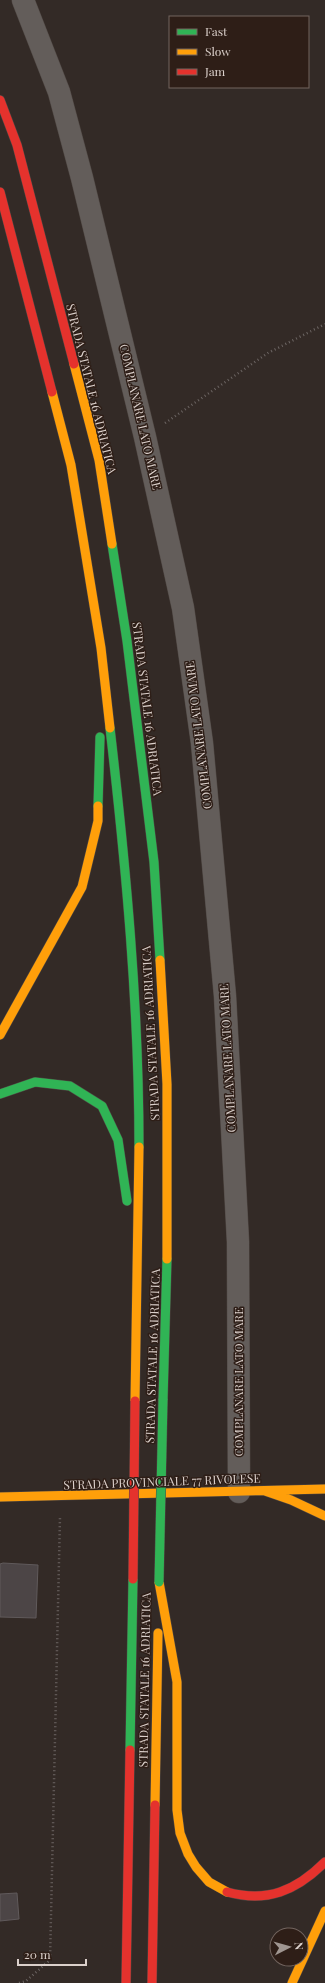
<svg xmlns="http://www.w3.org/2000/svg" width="325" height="1983" font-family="'Playfair Display',serif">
<rect width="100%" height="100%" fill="#332a26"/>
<path fill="#4c4546" stroke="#605a5b" d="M3,1563L38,1565L36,1618L0,1617V1564Z
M17,1893L19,1919L0,1921V1894Z"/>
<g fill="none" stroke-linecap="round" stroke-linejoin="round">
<g stroke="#504844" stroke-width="23">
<path id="street" d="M23,0L59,92L82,178L145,437L183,608L202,743L225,996L238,1242L239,1492"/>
</g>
<g stroke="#504844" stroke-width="10">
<path id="fast" d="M112,544L127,641L154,862L160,960
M110,728C126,867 139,1007 139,1147
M98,806L100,737
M0,1094L35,1082L70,1086L102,1106L118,1140L127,1201
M163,1400L167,1259
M130,1750L133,1579"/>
</g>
<g stroke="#504844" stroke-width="10">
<path id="slow" d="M74,364L99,460L112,544
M52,392L71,465L101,648L110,728
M160,960L167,1084V1259
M0,1035L82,887L98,821V806
M135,1401L139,1147
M265,1491L291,1500L325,1516
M0,1497L325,1489
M159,1582L177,1682V1810L180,1833L188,1854L196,1867L209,1882L227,1892
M155,1805L158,1633
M292,1983L325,1911"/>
</g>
<g stroke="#504844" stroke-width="10">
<path id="jam" d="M0,100L17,145L74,364
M0,192L52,392
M227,1892C267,1903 296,1891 325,1862
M126,1983L130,1750
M152,1983L155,1805"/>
</g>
<path stroke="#6d6664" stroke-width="2.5" stroke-dasharray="1 3" stroke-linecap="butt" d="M165,423L268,353L325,324
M19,1983L26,1981L50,1960L60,1517"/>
<use href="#street" stroke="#635d5a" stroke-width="22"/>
<use href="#fast" stroke="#30b455" stroke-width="9"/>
<use href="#slow" stroke="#ff9f0a" stroke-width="9"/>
<use href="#jam" stroke="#e5322d" stroke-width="9"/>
<g stroke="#504844" stroke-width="10" stroke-linecap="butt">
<path id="fast-bridge" d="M159,1582L163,1400"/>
</g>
<g stroke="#504844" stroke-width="10" stroke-linecap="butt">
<path id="jam-bridge" d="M133,1579L135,1401"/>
</g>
<use href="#fast-bridge" stroke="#30b455" stroke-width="9"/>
<use href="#jam-bridge" stroke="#e5322d" stroke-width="9"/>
</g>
<g text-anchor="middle" stroke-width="3" stroke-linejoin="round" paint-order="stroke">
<g font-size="12" fill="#dbd0cb" stroke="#2e1e17">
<text transform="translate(91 389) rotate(76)" y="4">STRADA STATALE 16 ADRIATICA</text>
<text transform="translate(140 417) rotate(77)" y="4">COMPLANARE LATO MARE</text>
<text transform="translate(147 709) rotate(83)" y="4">STRADA STATALE 16 ADRIATICA</text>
<text transform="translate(199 735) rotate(-97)" y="4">COMPLANARE LATO MARE</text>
<text transform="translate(151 1033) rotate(-93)" y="4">STRADA STATALE 16 ADRIATICA</text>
<text transform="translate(228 1058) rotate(-93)" y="4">COMPLANARE LATO MARE</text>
<text transform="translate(153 1356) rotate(-88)" y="4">STRADA STATALE 16 ADRIATICA</text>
<text transform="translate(239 1382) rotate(-90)" y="4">COMPLANARE LATO MARE</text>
<text transform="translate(162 1482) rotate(-2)" y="4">STRADA PROVINCIALE 77 RIVOLESE</text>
<text transform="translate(145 1680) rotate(-89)" y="4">STRADA STATALE 16 ADRIATICA</text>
</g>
</g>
<rect x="169" y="16" width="140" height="72" fill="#2e1e17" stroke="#73655f"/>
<rect x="177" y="29" width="20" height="6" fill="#30b455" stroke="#73655f"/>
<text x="205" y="36" font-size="12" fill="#dbd0cb">Fast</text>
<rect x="177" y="49" width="20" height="6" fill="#ff9f0a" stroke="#73655f"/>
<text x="205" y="56" font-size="12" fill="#dbd0cb">Slow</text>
<rect x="177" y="69" width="20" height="6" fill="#e5322d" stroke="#73655f"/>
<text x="205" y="76" font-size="12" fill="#dbd0cb">Jam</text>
<g transform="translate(289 1947) rotate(84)"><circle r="19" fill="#2e1e17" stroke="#73655f"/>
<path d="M0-3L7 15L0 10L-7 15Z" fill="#a09691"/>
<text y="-6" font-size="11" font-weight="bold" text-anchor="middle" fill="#dbd0cb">N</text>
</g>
<path d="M18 1959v6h68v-6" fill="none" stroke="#dbd0cb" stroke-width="2"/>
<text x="24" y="1959" font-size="12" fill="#dbd0cb" stroke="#2e1e17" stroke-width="3" paint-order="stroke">20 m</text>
</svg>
